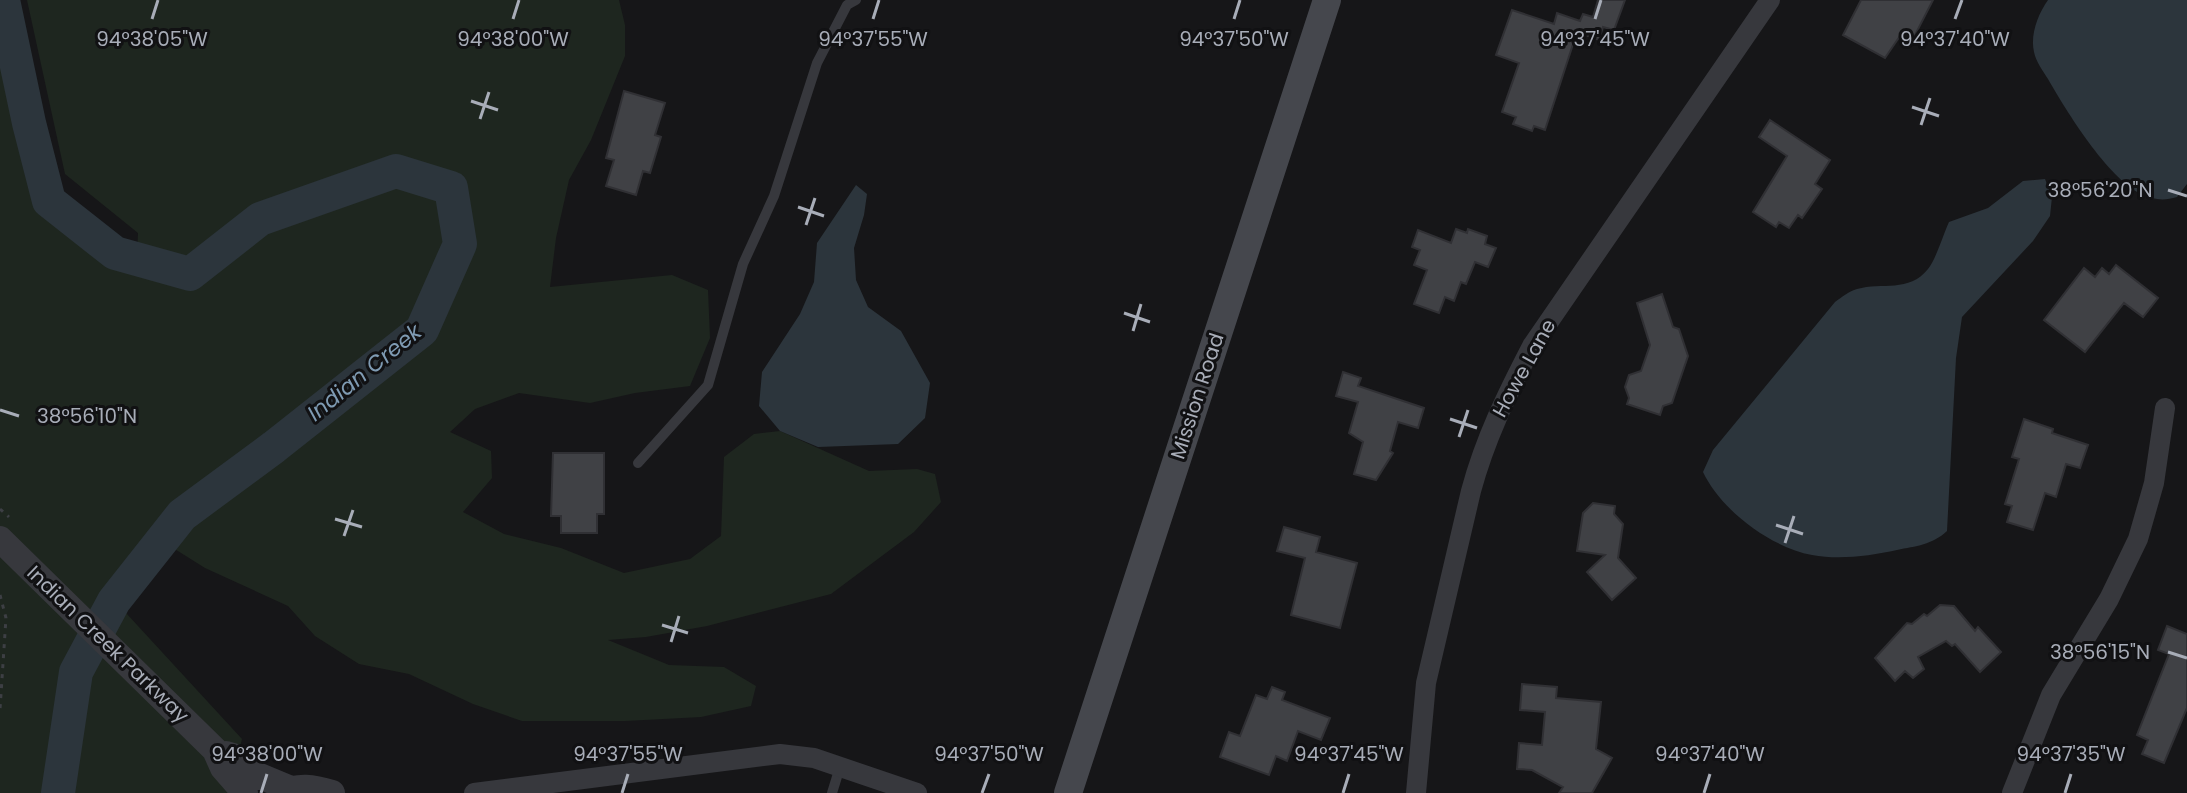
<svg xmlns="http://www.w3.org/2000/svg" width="2187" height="793" font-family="Poppins,sans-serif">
<rect width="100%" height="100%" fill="#161618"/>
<path fill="#1e261f" d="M0,0H3L29,123L49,201L115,253L137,259L138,233L65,174L27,0H619L625,25V56L591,140L569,180L556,238L550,287L672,275L708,290L710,338L690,386L635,393L590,403L519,393L475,409L450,432L491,451L492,478L463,512L504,534L561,548L624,573L690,559L721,536L724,457L754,434L780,431L869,471L917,469L935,474L941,502L914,532L831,594L707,626L646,637L608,640L669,665L724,667L756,686L751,706L701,717L625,721H522L473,704L409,674L359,664L315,636L288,606L205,568L162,541L115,601L242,739L229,793H0Z"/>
<path fill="#2c353c" d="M2048,0H2187V184L2177,197C2164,201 2154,200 2141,194C2107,177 2067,112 2048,79C2043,71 2036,62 2034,52C2030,35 2038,14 2048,0Z
M2045,179L2052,197L2050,216L2033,241L1962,317L1956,358L1947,531C1932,545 1916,546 1897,550C1870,556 1839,560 1812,555C1770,547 1721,510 1703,472L1713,450L1835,302C1842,297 1849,291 1857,289C1882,282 1909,293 1928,269C1936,259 1943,235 1949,222L1988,208L2023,181Z
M856,185L867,194L864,215L854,248L856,280L868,307L901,331L930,383L925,418L898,444L818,447L780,431L759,406L762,372L800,314L814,282L817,243Z"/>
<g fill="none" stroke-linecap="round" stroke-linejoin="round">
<path stroke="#2c353c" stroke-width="34" d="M3,0L29,123L49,201L115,253L190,274L260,219L396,171L451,188L460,244L422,330L274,447L182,515L114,601L76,672L58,793"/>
</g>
<path fill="#404145" stroke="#303034" stroke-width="2" d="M1598,0H1625L1614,30L1603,27L1599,40L1577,32L1545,130L1534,126L1532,131L1513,124L1516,117L1502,112L1519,63L1496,55L1512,10L1554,24L1557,13L1580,21L1583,14L1593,17Z
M1861,0H1933L1913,39L1902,33L1885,58L1843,35Z
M624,91L665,103L655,135L661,137L650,173L643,171L636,195L606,186L614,160L606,158Z
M1770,120L1830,160L1815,184L1822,189L1802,218L1798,215L1789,228L1779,222L1776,227L1753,212L1787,156L1759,137Z
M1456,229L1467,233L1468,229L1487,236L1485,244L1496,248L1488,267L1475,262L1466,284L1461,282L1454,301L1445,297L1439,313L1414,304L1427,270L1414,265L1420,250L1412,247L1418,230L1451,243Z
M2116,265L2158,298L2143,317L2124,303L2085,352L2044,320L2084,268L2095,277L2102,268L2109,274Z
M1662,294L1673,327L1679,329L1688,356L1672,403L1663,406L1660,415L1627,404L1629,398L1625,387L1629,375L1641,371L1650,345L1637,303Z
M1343,372L1361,378L1358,386L1424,408L1418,428L1398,422L1390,451L1393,453L1376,480L1354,474L1363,442L1349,433L1358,402L1336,396Z
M2024,419L2053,429L2052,433L2088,445L2080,468L2066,464L2056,497L2045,493L2033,530L2007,522L2012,506L2005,504L2019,459L2012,457Z
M553,453H604V514H597V533H561V516H551Z
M1593,503L1615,506L1614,514L1623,524L1618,558L1636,578L1612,600L1587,572L1605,555L1577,551L1583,513Z
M1284,527L1320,537L1316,552L1357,563L1340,628L1291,615L1305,558L1277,551Z
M1940,605L1954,606L1975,631L1978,627L2001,652L1980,672L1955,644L1952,646L1946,641L1918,657L1924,669L1913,678L1905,671L1895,681L1875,658L1907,623L1912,624L1924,614L1927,616Z
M2167,626L2187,634V708L2164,763L2142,754L2148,740L2137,735L2169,654L2158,650Z
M1522,684L1557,687L1556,698L1601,702L1596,749L1612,758L1592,793H1559L1563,787L1532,770L1517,769L1519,743L1542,745L1545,712L1520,710Z
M1272,687L1285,692L1282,700L1330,718L1321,740L1298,731L1287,761L1276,756L1269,775L1220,757L1229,732L1240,736L1256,695L1267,699Z"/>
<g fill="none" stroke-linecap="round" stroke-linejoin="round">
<path stroke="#3d3f44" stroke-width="3" stroke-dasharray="4 6" stroke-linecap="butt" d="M0,509L9,517
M0,595L6,618L0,709"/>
<path stroke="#37383d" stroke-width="10" d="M638,463L708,385L743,264L774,196L817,63L847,5L856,0
M832,793L840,767"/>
<path stroke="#37383d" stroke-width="20" d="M474,793L780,754L814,758L917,793
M1416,793L1426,683L1471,491C1485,439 1507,394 1532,346L1770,0
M2012,793L2051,695L2109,599L2138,539L2154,483L2165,408"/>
<path stroke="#37383d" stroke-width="26" d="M0,539L215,750L223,768L245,793
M226,754L233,756L255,774L291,789
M280,793C299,785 313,787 332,793"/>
<path stroke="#45474d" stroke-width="28" d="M1068,793L1327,0"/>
</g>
<path fill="none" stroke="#a8adb8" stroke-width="3" d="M152,19L158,0M513,19L519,0M873,19L879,0M1234,19L1240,0M1595,19L1601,0M1955,19L1962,0M471,101L498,110M1912,107L1939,116M480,119L489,92M1921,125L1930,98M2168,190L2187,196M798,207L824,216M806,225L815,198M1124,313L1150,322M1133,331L1141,304M0,410L19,416M1450,419L1477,428M1459,437L1468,410M335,519L362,527M1776,525L1803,534M344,536L353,510M1785,543L1794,516M662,625L688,633M671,642L679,616M2168,652L2187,658M261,793L267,774M622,793L628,774M982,793L989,774M1343,793L1349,774M1704,793L1710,774M2065,793L2071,774"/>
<g text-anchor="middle" stroke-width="6" stroke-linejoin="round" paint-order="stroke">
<g font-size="20" fill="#a8adb8" stroke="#111113">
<text transform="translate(1524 368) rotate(-61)" y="7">Howe Lane</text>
<text transform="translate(1197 396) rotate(-72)" y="7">Mission Road</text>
<text transform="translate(108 644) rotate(44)" y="7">Indian Creek Parkway</text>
</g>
<g font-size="22" font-style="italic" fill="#7f9bb3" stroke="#111113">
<text transform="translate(364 372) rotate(-39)" y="8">Indian Creek</text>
</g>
</g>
<g font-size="20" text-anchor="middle" fill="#a8adb8" stroke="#111113" stroke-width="6" stroke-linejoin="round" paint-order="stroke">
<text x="152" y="46">94°38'05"W</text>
<text x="513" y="46">94°38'00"W</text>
<text x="873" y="46">94°37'55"W</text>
<text x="1234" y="46">94°37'50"W</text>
<text x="1595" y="46">94°37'45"W</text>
<text x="1955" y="46">94°37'40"W</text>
<text x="2100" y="197">38°56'20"N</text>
<text x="87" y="423">38°56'10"N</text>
<text x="2100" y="659">38°56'15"N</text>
<text x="267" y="761">94°38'00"W</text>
<text x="628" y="761">94°37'55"W</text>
<text x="989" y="761">94°37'50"W</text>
<text x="1349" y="761">94°37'45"W</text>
<text x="1710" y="761">94°37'40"W</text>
<text x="2071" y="761">94°37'35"W</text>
</g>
</svg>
